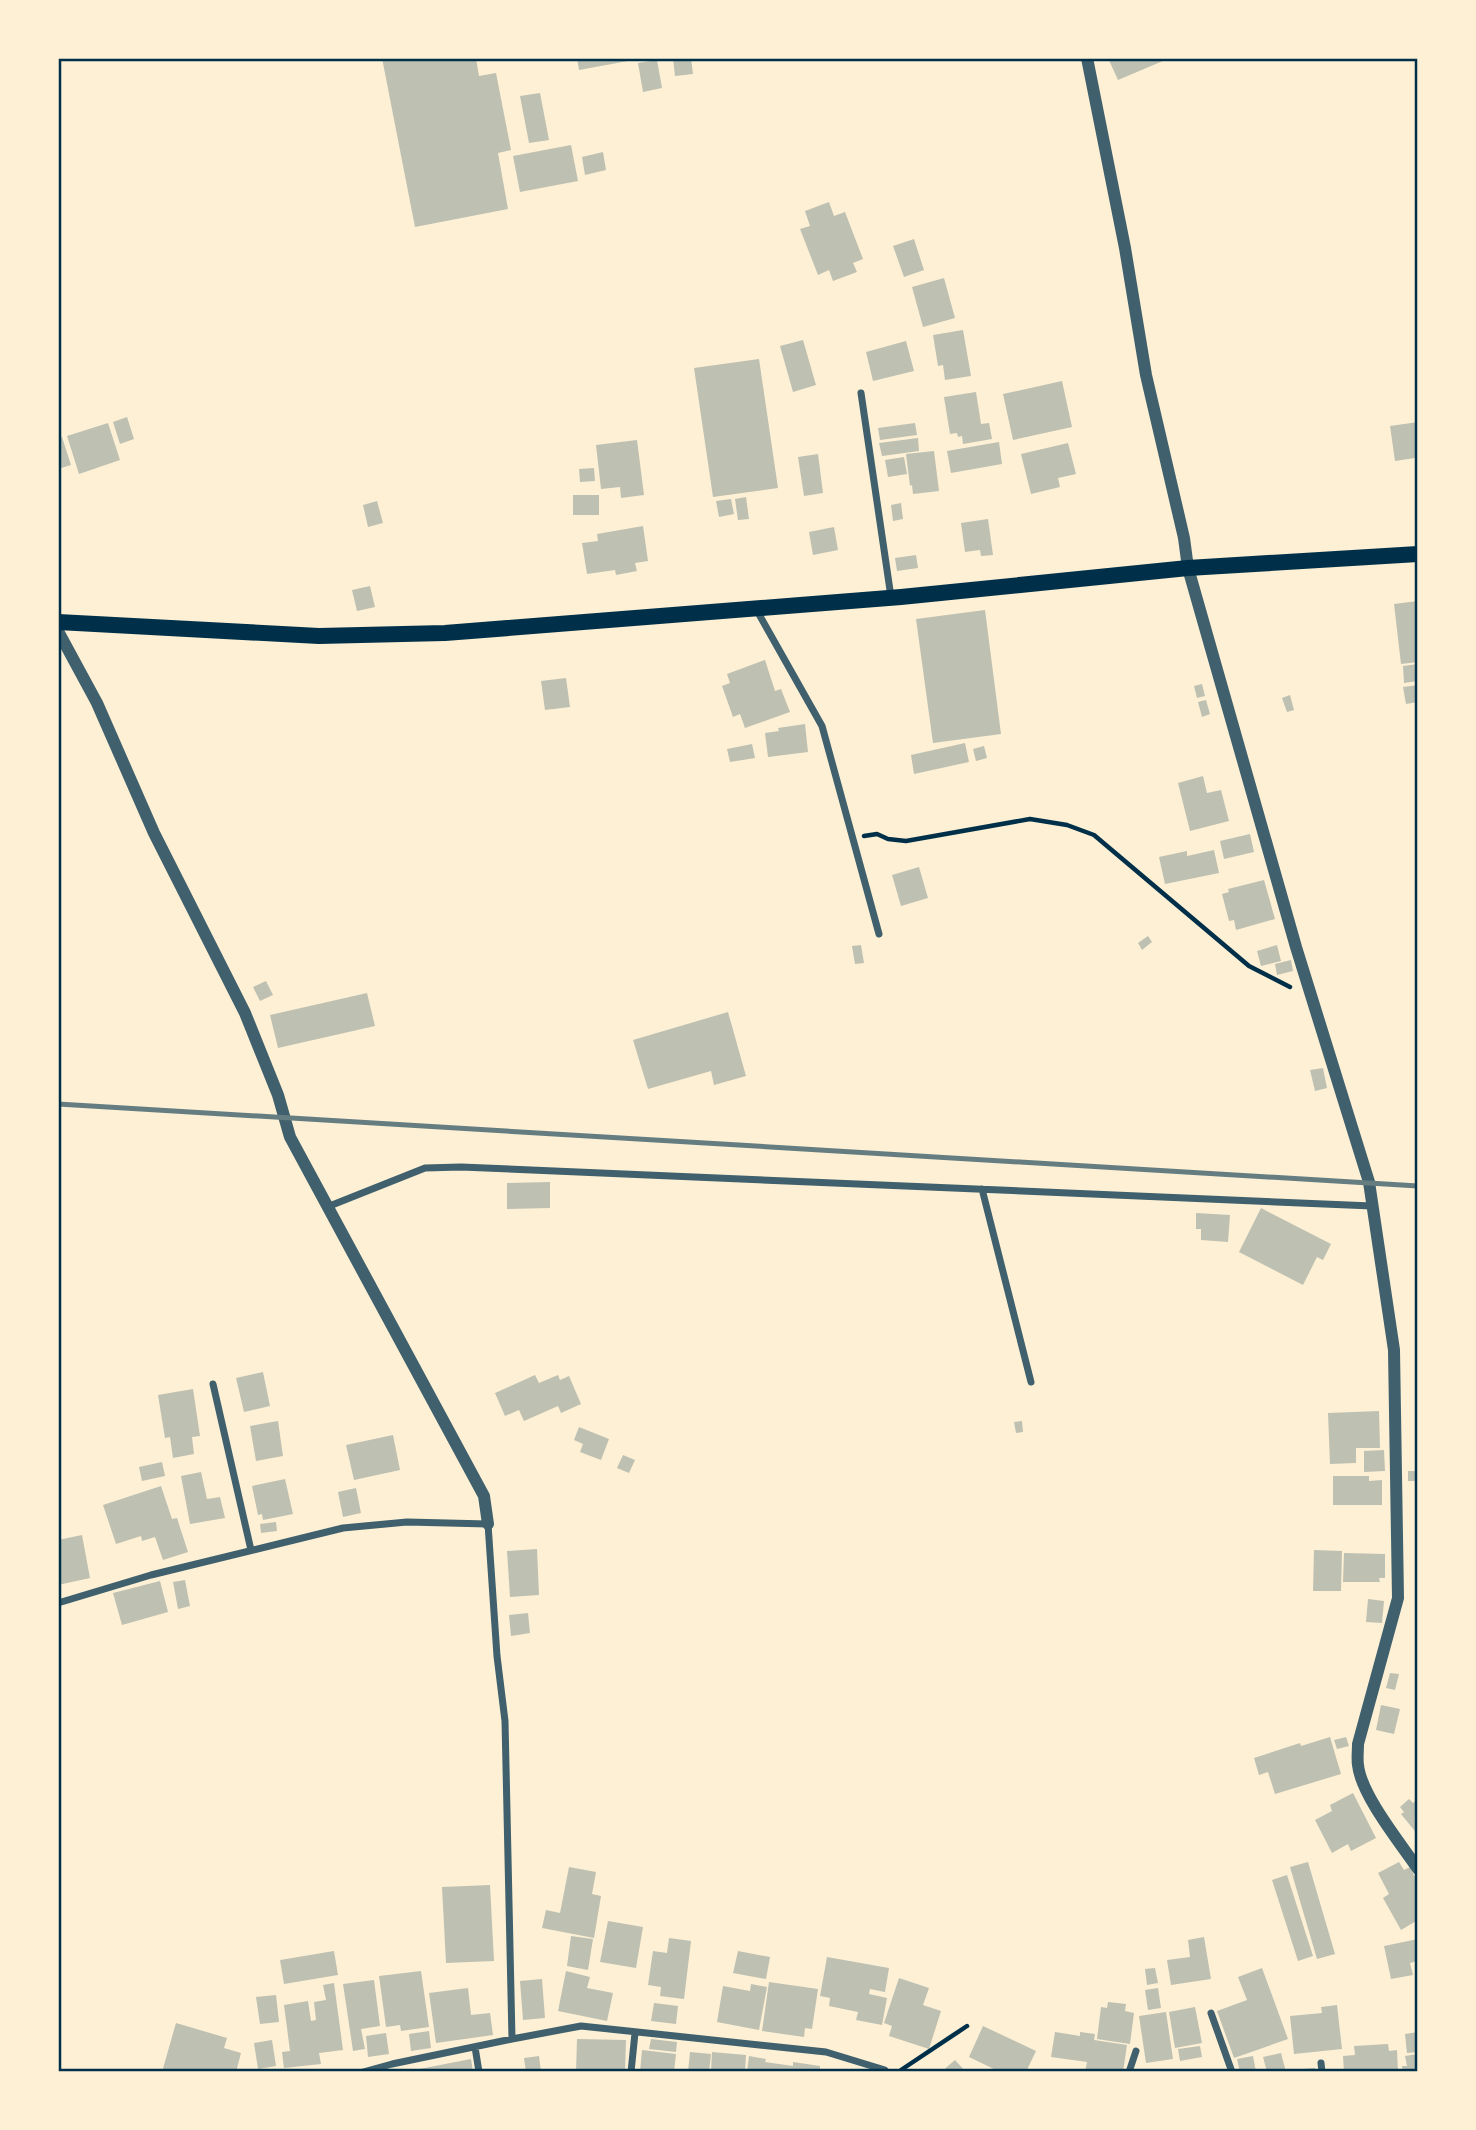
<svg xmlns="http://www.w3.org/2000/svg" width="1476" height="2130" font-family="'DM Sans',sans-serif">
<rect width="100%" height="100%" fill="#fdf0d5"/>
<path fill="#bec0b2" d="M382,58H476L479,76L496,73L511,150L498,153L508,209L415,227Z
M577,58H639V59L579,70Z
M673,58H691L693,74L675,76Z
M1108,58H1170L1118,80Z
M657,60L662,88L643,92L638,63Z
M540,93L549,140L529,143L520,96Z
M571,145L578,181L520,192L513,156Z
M603,152L606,170L585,175L582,157Z
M829,202L834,216L845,212L863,259L853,263L857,272L833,281L829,270L818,275L800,229L810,226L805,211Z
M914,239L924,270L904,277L893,246Z
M944,278L955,318L923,327L912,287Z
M963,330L971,376L945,380L943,365L938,366L933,335Z
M803,340L816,385L793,392L780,346Z
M906,341L914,371L873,381L866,352Z
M759,359L778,488L713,497L694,368Z
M1062,381L1072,427L1013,440L1003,394Z
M976,392L981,424L989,423L992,439L963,444L962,436L958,437L957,433L950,434L944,397Z
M127,417L134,439L120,444L113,422Z
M1418,422V469H1417L1415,458L1395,461L1390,426Z
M108,423L120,460L79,474L67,436Z
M915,423L917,435L880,440L878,428Z
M62,437L71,465L58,469V438Z
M918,438L919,451L882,456L879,443Z
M637,440L644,495L621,498L620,487L601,489L596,445Z
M999,442L1002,464L951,473L947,451Z
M1068,443L1076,474L1058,478L1060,487L1031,494L1021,454Z
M934,451L939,491L913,494L912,485L910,486L906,454Z
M818,454L823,493L804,496L798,457Z
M904,457L907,474L888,477L885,460Z
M594,468L595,481L580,482L579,469Z
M573,495H599V515H573Z
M746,497L749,519L738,520L735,499Z
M731,499L734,514L719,517L716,501Z
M377,501L383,523L368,527L363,505Z
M901,503L903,519L893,521L891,505Z
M988,519L993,555L981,556L980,550L965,552L961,523Z
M643,526L648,561L635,563L637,571L616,575L615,570L587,574L582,543L598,541L597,534Z
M834,527L838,550L813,555L809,532Z
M916,555L918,568L897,571L895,558Z
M370,586L375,607L357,611L352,590Z
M1418,601V662L1401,664L1394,604Z
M985,610L1001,734L933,743L916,619Z
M765,660L775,691L781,689L790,712L745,728L740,714L733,717L722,686L730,683L727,674Z
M1418,664V681L1404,683L1403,666Z
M566,678L570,707L545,710L541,681Z
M1202,684L1205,696L1197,698L1194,686Z
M1418,685V702L1406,704L1403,687Z
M1290,695L1294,710L1287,712L1282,698Z
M1206,700L1210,714L1202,717L1198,702Z
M805,724L808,752L768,757L765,733L779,731L778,728Z
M965,743L969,762L914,774L911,755Z
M752,744L755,758L730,762L727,749Z
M984,746L987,758L976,761L973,749Z
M1203,776L1207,793L1221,790L1229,821L1190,831L1178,783Z
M1250,834L1254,852L1224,859L1220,841Z
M1214,850L1219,873L1165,884L1159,857L1187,851V856Z
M919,867L928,898L901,906L892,875Z
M1264,880L1275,919L1236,930L1234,920L1229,921L1222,894L1229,892L1228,889Z
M1148,936L1152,942L1142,950L1138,943Z
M861,945L864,963L855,964L852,946Z
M1277,945L1281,961L1261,966L1257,951Z
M1291,960L1293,971L1277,975L1275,964Z
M266,981L273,995L260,1001L253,987Z
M367,993L375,1026L278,1048L270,1015Z
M728,1012L746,1076L714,1085L711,1071L648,1089L633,1040Z
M1323,1068L1327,1088L1315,1091L1310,1070Z
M550,1182V1208L507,1209V1183Z
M1261,1208L1331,1244L1323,1260L1317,1257L1303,1285L1239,1252Z
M1196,1213L1230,1215L1228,1242L1201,1240V1229H1196Z
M263,1372L270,1406L244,1412L236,1378Z
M535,1375L539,1383L558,1375L560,1380L569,1376L581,1404L561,1413L558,1406L524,1421L519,1410L505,1416L495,1393Z
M193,1389L200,1436L192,1437L194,1454L173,1458L170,1437L165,1438L158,1395Z
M1379,1411L1380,1448H1356V1463L1330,1464L1328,1413Z
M278,1421L283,1456L256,1461L250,1426Z
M1022,1421L1023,1432L1016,1433L1014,1422Z
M579,1427L609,1439L601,1460L580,1452L583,1444L574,1440Z
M393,1435L400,1470L354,1480L346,1445Z
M1384,1450L1385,1471L1364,1472V1451Z
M623,1455L635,1460L629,1473L617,1468Z
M162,1462L165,1476L142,1481L139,1467Z
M1408,1471H1418V1481H1408Z
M201,1472L207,1499L220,1497L225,1518L190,1524L181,1476Z
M1333,1476H1369V1481L1382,1480V1505H1333Z
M285,1479L293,1514L263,1520L262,1514L258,1515L252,1486Z
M161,1486L172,1519L177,1518L188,1552L163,1560L155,1537L142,1541L141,1536L116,1544L103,1505Z
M356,1488L361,1513L343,1517L338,1492Z
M276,1522L277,1531L261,1533L260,1524Z
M82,1535L90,1578L58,1585V1540Z
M537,1549L539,1595L510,1597L507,1551Z
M1314,1550L1342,1551L1341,1591H1313Z
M1344,1553L1385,1554V1578H1379L1380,1582H1343Z
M185,1580L190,1606L178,1609L173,1582Z
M160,1581L168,1612L122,1625L113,1593Z
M1368,1599L1384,1601L1382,1623L1366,1622Z
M528,1613L530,1633L511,1636L509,1615Z
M1390,1673L1399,1674L1395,1690L1386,1688Z
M1381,1705L1400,1709L1394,1734L1376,1730Z
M1330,1737L1341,1774L1275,1794L1268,1772L1259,1775L1254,1758L1300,1743L1301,1746Z
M1346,1737L1349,1746L1337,1749L1334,1740Z
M1353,1793L1376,1838L1351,1851L1348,1844L1332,1853L1315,1820L1332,1811L1330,1805Z
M1418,1798V1835L1401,1814L1404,1812L1400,1807L1409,1799L1413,1803Z
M1308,1862L1335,1954L1317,1959L1290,1867Z
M1399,1862L1404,1870L1410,1867L1418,1883V1920L1401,1930L1383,1898L1389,1894L1378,1873Z
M569,1867L596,1872L592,1894L601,1896L594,1938L542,1928L546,1910L560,1913Z
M1287,1875L1313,1956L1298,1961L1272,1880Z
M490,1885L494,1961L446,1963L442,1887Z
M608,1921L643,1927L636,1968L600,1962Z
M571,1936L593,1939L588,1970L567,1966Z
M1204,1937L1211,1979L1171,1985L1167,1960L1190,1957L1188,1940Z
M669,1938L691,1941L684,1999L660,1996L661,1987L648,1985L653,1951L667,1953Z
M1418,1939V1961L1410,1963L1413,1975L1391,1979L1384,1946Z
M334,1951L338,1975L284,1984L280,1960Z
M738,1951L770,1957L766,1979L733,1973Z
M827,1957L889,1968L885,1992L870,1989L869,1994L887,1998L882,2025L856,2020L858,2012L829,2006L830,1998L820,1996Z
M1155,1968L1158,1983L1147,1985L1145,1969Z
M1262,1968L1288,2039L1234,2058L1217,2011L1247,2000L1238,1977Z
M421,1971L429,2027L401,2031L400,2025L386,2027L379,1976Z
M566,1971L590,1977L587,1988L613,1993L607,2021L558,2011Z
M899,1978L929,1988L923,2005L941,2011L929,2049L889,2036L892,2026L884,2023Z
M542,1979L545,2018L523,2020L520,1981Z
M374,1980L380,2026L361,2029L365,2049L353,2051L343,1984Z
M769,1982L818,1989L812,2029L805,2028L804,2037L762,2031Z
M334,1983L343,2050L319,2053L321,2064L284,2068L282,2052L290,2051L284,2005L308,2001L311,2021L316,2020L314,2002L326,2000L323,1985Z
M751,1984L767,1987L759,2030L717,2022L723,1986L750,1991Z
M468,1988L471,2015L490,2013L493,2035L436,2043L429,1993Z
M1158,1988L1161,2008L1148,2010L1145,1990Z
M276,1995L279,2022L260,2024L256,1997Z
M1108,2002L1126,2004L1125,2011L1134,2013L1130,2044L1097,2039L1101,2007L1107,2008Z
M654,2003L678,2006L676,2024L651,2021Z
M1337,2005L1342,2049L1294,2054L1290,2016L1322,2013L1321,2007Z
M1195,2007L1202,2043L1175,2048L1169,2012Z
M1166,2012L1173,2059L1146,2063L1139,2016Z
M176,2023L227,2038L224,2048L241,2053L236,2072L220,2071L219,2072H162Z
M983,2026L1036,2051L1026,2072H1000L969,2057Z
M429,2031L431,2048L411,2051L409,2034Z
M1055,2032L1080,2036V2032L1095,2034L1094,2040L1127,2045L1123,2072H1085L1087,2062L1051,2057Z
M1418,2032V2052L1407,2053L1405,2034Z
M386,2033L389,2054L368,2057L366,2036Z
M577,2039L626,2040L625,2072H576Z
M651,2039L677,2042L676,2052L649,2049Z
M272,2040L276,2066L258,2069L254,2043Z
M1388,2044L1389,2051L1397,2050L1398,2072H1344L1343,2056L1355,2055L1354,2046Z
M1200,2046L1202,2057L1180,2061L1178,2049Z
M642,2050L676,2054L674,2072H640Z
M690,2052L711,2054L709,2072H688Z
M712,2052L746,2055L745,2072H711Z
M1281,2053L1286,2072H1267L1263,2057Z
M1418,2054V2072H1403L1402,2066H1407L1405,2056Z
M539,2056L541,2072H526L524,2058Z
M749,2056L766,2059L765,2062L793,2066V2062L820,2066V2072H747Z
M1253,2056L1256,2072H1240L1237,2059Z
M471,2059L473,2072H409V2071Z
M955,2060L966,2072H941Z
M1315,2068V2072H1289V2070Z"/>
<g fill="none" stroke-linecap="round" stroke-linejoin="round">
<path stroke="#003049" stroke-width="4.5" d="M864,836L877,834L888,839L906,841L1030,819L1067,825L1094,835L1249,966L1290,987
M901,2070L967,2026"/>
<path stroke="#3f606c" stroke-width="7" d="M861,393L891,597
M756,609L822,726L879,934
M982,1189L1031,1382
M327,1207L425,1168L461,1167L1372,1206
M213,1384L251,1550
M58,1603L151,1575L343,1528L407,1522L488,1524L497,1656L505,1721L512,2039
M1211,2013L1232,2072
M475,2047L479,2072
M1321,2063L1322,2072
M363,2072L392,2064L512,2039L581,2026L826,2052L885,2070L886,2072
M631,2072L635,2033
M1129,2072L1136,2051"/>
<path stroke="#3f606c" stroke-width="12" d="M1087,58L1125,248L1146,375L1184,538L1188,568L1296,947L1369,1182L1394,1350L1398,1598L1358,1744C1358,1751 1357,1759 1358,1765C1361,1795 1401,1844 1418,1869
M58,631L97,703L154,833L245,1013L278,1095L290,1137L484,1496L488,1524"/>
<path stroke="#003049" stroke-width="16" d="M58,622L319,636L445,633L901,597L1188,568L1418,554"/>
<path stroke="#657d81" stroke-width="5" d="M58,1104L1418,1186"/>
</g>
<rect width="1476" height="2130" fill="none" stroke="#fdf0d5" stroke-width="119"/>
<rect x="60" y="60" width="1356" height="2010" fill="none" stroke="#003049" stroke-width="2.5"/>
</svg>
